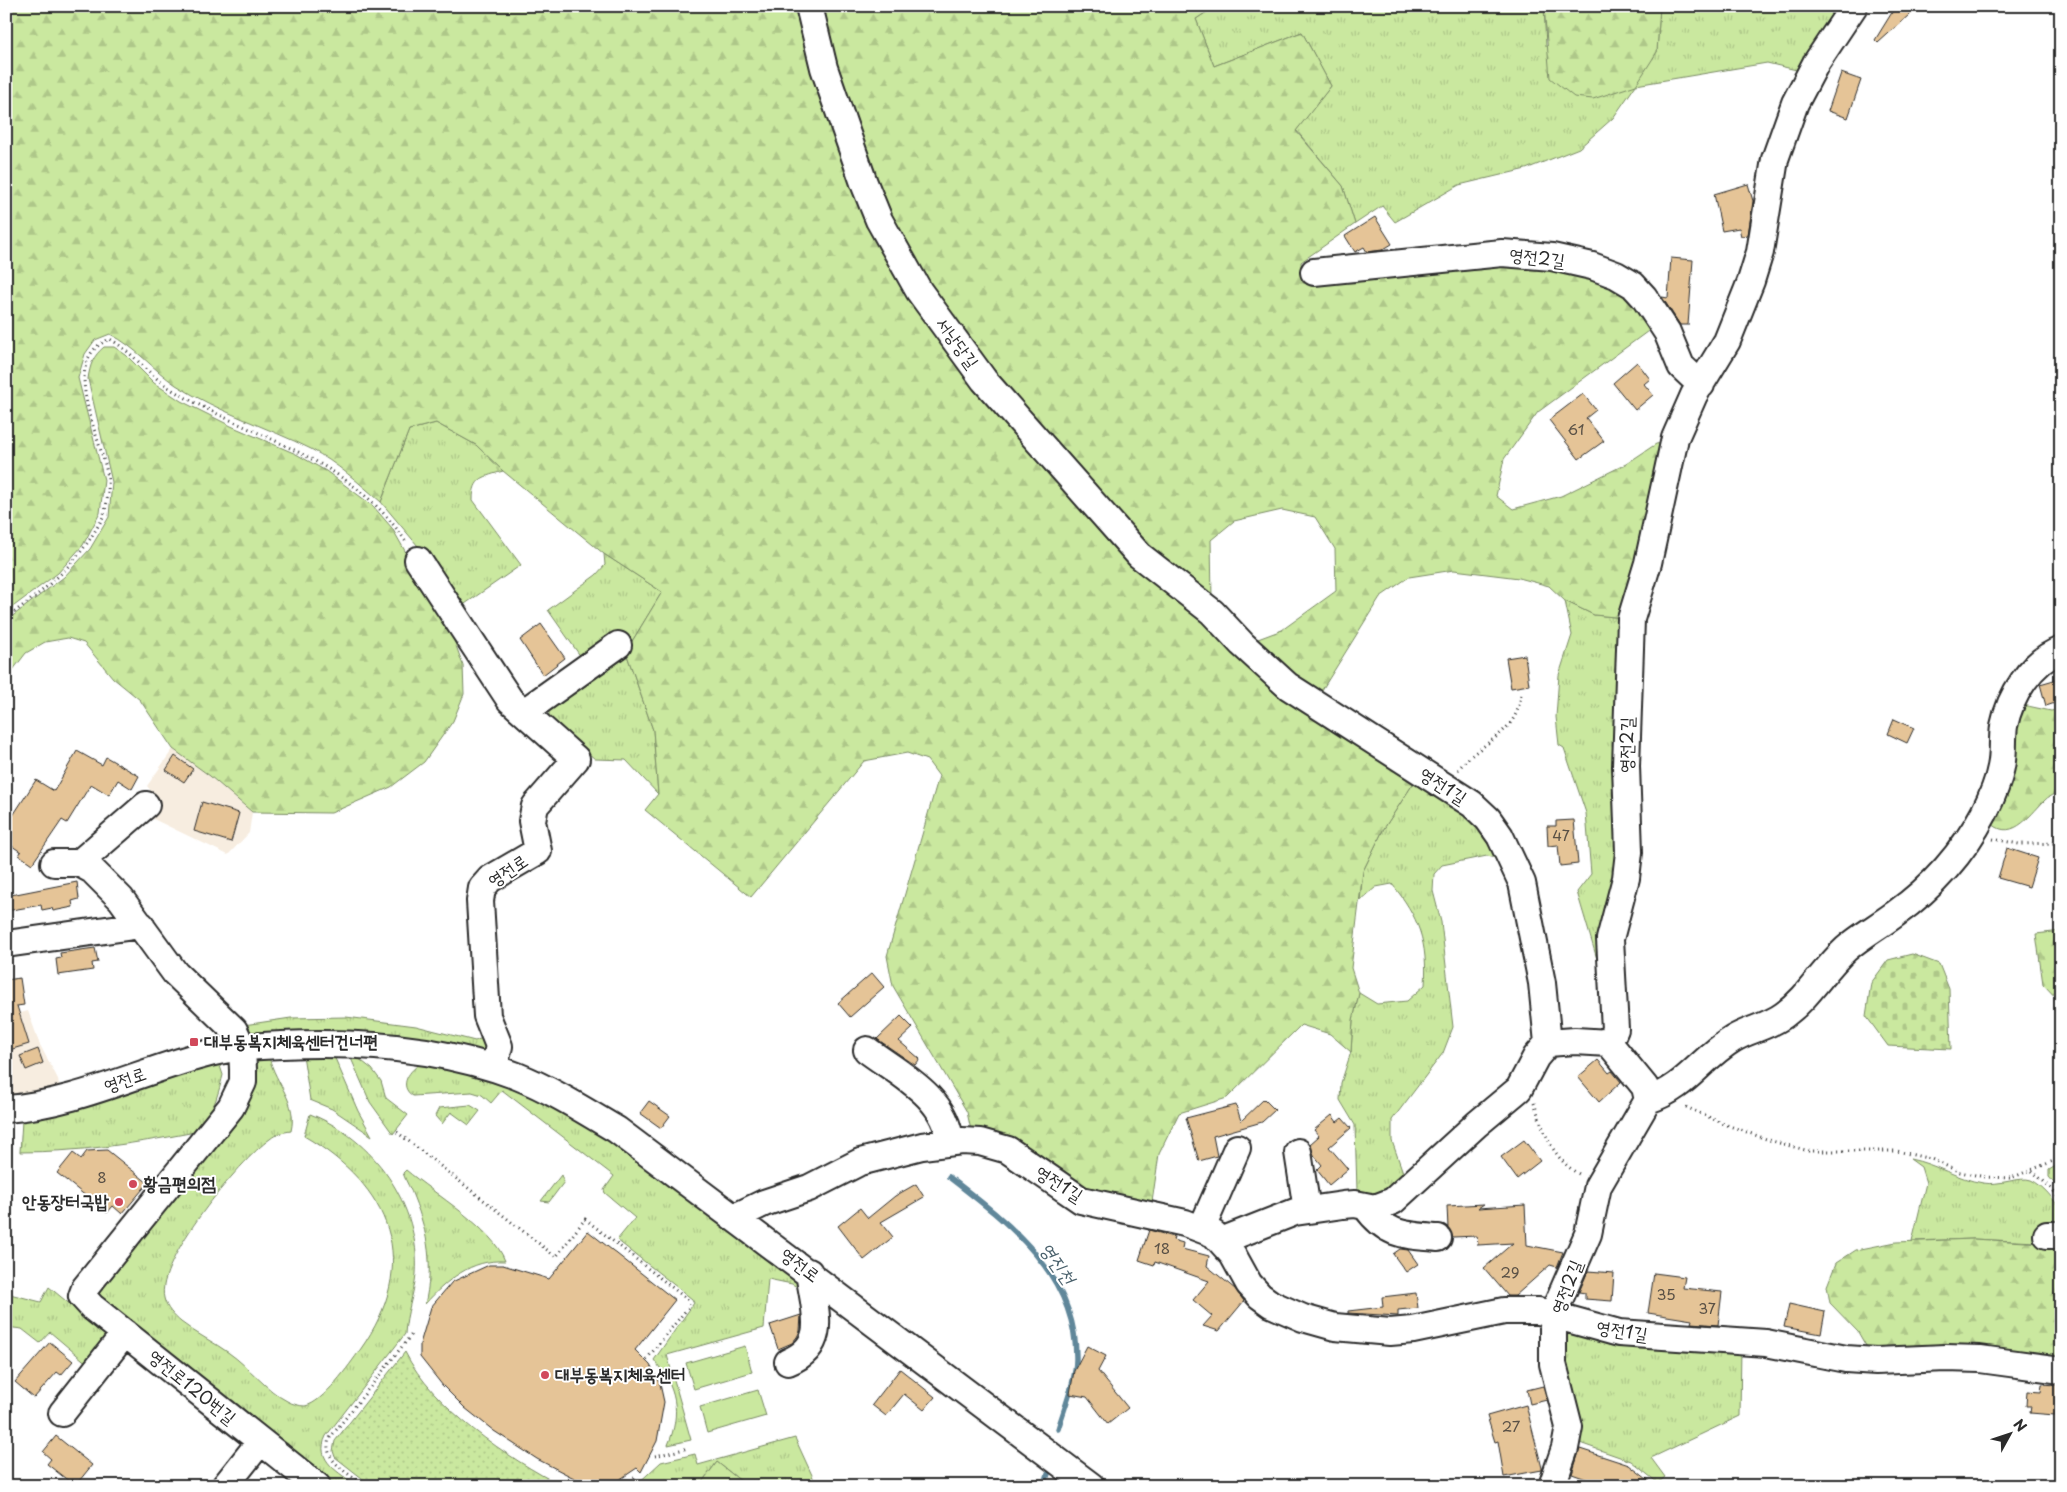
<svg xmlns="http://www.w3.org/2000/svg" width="2067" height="1492" font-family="'Playpen Sans','Poor Story',sans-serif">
<defs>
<pattern id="grass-tufts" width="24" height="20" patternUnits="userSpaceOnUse" patternTransform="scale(1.25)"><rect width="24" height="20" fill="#cae89f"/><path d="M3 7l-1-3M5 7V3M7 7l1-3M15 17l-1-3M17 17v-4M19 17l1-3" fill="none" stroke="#aec789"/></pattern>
<pattern id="forest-firs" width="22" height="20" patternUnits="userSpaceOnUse" patternTransform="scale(1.25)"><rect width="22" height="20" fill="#cae89f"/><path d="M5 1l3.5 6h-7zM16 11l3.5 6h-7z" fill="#aec789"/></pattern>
<pattern id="cemetery-stones" width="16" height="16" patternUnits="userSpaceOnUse" patternTransform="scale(1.25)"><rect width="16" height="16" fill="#cae89f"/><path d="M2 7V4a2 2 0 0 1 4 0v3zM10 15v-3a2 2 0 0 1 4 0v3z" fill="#aec789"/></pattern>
<pattern id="garden-dots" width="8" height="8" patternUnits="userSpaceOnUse" patternTransform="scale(1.25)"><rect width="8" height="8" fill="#cae89f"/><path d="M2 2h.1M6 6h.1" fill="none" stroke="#aec789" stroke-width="1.8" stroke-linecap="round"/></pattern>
</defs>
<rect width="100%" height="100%" fill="#fff"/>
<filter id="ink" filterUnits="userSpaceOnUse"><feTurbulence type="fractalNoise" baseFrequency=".02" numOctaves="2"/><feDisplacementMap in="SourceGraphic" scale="10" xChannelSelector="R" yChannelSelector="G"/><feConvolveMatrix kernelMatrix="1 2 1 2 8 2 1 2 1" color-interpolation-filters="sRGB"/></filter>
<g filter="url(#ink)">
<path fill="#f7ede0" d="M173,749L210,776L252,812L249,833L228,855L147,816L161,804L147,786Z
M28,1011L40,1045L58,1079L60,1090L6,1098V1017Z"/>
<path fill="url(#grass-tufts)" stroke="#7a8a65" d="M1216,6H1544L1546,46L1657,52L1660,6H1849L1805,72L1767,63L1636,85L1613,118L1579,148L1526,169L1459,185L1395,222L1382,206L1355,224L1343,186L1296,130L1331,86L1302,32L1214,66L1196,19Z
M436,423L476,445L503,471C484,477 473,477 473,500L521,565L462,606L423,552L381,502L409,430Z
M604,554L662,592L631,643L616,631L581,657L548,610L596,575L605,565Z
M1565,601L1594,615L1625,618L1623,853L1608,996L1577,892L1591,874L1586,813L1564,748L1559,745L1556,717L1559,675L1572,635Z
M627,655L653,730L658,794L626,760L595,759L549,720V707Z
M1418,776L1470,810L1501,859L1487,856L1442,865L1434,874L1433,891L1441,922L1453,1027L1443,1053L1392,1120V1141L1406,1181L1366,1199L1357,1190L1355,1125L1340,1100L1341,1083L1351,1052L1353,1020L1359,993L1377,1004L1407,1001L1425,985C1428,943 1419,917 1392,884L1376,887L1360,901L1363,871L1383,830Z
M346,1017L416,1026L475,1041L482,1038L485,1046L482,1053L255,1037L237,1026L291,1018Z
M303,1055L334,1056L358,1111L372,1136L332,1109L310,1100Z
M350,1056L358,1058L372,1069L381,1081L386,1098L408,1115L393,1134L370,1102Z
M269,1057C276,1085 298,1102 291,1131C283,1132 276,1134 270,1139C240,1160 155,1262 164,1298C166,1308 174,1316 181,1322C196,1334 214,1342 229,1353C248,1366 267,1391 287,1401C292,1404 300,1406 305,1406C323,1403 350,1364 360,1350C422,1263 391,1187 304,1136L310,1114C373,1138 421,1205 416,1274C414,1295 406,1313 405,1334L326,1436C314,1461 339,1472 357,1486H334L92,1294L247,1107L256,1084L257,1058Z
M219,1063L223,1075C217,1098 212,1120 190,1133C133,1144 78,1152 20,1152L22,1121L83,1108Z
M422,1063L459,1070L532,1094L604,1134L809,1285L804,1291L792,1284L768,1279L764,1328L667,1355L691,1440L668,1445C682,1412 676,1387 654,1360L694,1303L692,1299L617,1240L635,1218L605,1193L604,1190L614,1176L502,1090L491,1103L482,1095L472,1092L413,1096C397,1086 410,1069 422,1063Z
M470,1105L480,1111L469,1125L451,1112L442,1124L435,1116L439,1108Z
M1910,1159C1936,1164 1957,1179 1983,1183C1999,1186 2021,1176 2031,1180C2043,1185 2054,1200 2061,1210V1227L2038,1225L2037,1242L1973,1239L1912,1241L1926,1183L1921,1167Z
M2061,1163V1191L2049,1177V1170Z
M406,1170C433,1193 494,1229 505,1261C471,1259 447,1280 425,1304C434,1267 428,1233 414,1198C411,1189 406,1182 403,1173Z
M561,1175L564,1182L549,1202L541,1201Z
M49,1287L105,1333L106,1342L89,1365L50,1332L40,1343L22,1329L6,1327V1293L41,1302Z
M1562,1328L1741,1346L1740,1416L1651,1458L1665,1477L1658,1483L1631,1461L1574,1441L1565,1394Z
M795,1438L817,1486H747L717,1462L699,1486H635L661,1462L695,1454L698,1465Z"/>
<path fill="url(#forest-firs)" stroke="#7a8a65" d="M6,6H1216L1196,19L1214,66L1302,32L1331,86L1296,131L1343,186L1355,224L1301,262L1303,283L1389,274L1495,259L1612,279L1655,326L1538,412L1504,459L1496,496L1513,509L1561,496L1626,464L1656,444L1663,443L1625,618L1594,615L1565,601L1549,586L1519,578L1454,570L1409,577L1380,597L1317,698L1250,642L1282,630L1336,591L1335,549L1315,517L1282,510L1234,521L1211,540L1212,599L1200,608L1418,776L1383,830L1363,871L1351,968L1359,993L1353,1020L1351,1052L1330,1034L1301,1025L1227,1098L1179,1113L1159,1154L1151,1209L1120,1204L972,1135L967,1112L893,986L887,956L939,776L927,760L907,753L864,761L751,897L645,810L658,794L653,730L627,655L631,643L662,592L604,554L503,471L476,445L436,423L409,430L381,502C359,483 337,463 311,449C267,427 218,412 176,385C152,369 136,347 110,334L95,340L85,354L78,378L104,480L100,513L83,545L58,573L6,612Z
M1544,6H1660L1657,52L1636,85L1593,99L1574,97L1550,78Z
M104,347H114L126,355L154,383L181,401L231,426L296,454L326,471L373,506L392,528L451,632L463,665L464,694L453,721L424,762L391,787L331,813L252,812L210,776L173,749L140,700L113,678L84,643L68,638L45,642L26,653L6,679V621L64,577L90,549L109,517L112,482L88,379C90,365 93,356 104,347Z
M2023,705L2051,711L2061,709V791C2055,794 2048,796 2044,801C2029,816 2010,845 1988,820L2007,747Z
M2061,931V1003L2043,984L2036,934Z
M1973,1239L2044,1243L2061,1246V1359L1877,1352L1866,1346L1858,1332L1830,1303L1827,1286L1836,1263L1856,1250L1896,1242Z"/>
<path fill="url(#cemetery-stones)" stroke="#7a8a65" d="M1912,954L1939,964L1949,989L1951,1049L1888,1046L1866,1016L1871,983L1888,960Z"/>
<path fill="url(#garden-dots)" stroke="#7a8a65" d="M405,1352C432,1407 509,1459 562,1486H372L335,1457L333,1451L335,1441Z"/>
<path fill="#cae89f" stroke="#7a8a65" d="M745,1346L752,1372L694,1389L686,1363Z
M758,1390L766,1416L707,1433L700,1407Z
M717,1462L747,1486H699Z"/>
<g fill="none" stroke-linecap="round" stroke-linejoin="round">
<path stroke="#60879a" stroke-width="5.5" d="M949,1177C1009,1223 1077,1275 1076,1359C1076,1380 1064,1409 1058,1429
M1044,1486L1048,1474"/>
</g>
<path fill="#e5c497" stroke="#2b2b2b" d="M1896,6H1919L1878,43L1875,40Z
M1841,73L1861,80L1848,118L1828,111Z
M1748,184L1753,201L1748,235L1741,236L1739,228L1722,231L1714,194Z
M1375,217L1392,244L1382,250L1367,252L1364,247L1355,252L1345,236Z
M1671,258L1693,260L1688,325H1680L1662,297L1668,298Z
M1637,362L1650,379L1644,384L1653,395L1635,410L1613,383Z
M1583,394L1596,410L1586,418L1604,441L1579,459L1549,420Z
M541,624L565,658L543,675L520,640Z
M1525,655L1529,685L1511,688L1506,658Z
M2061,678V701L2046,706L2040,684Z
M1894,719L1914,728L1907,743L1888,734Z
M77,751L102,765L106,757L139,776L132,789L118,780L109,795L91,784L67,823L62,820L32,864L19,855L21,852L6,842V813L12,817L36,780L54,791Z
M175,756L193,769L184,782L166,770Z
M202,802L239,813L231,842L194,831Z
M1574,820L1578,864L1560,866L1558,845L1548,846L1547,826H1556V821Z
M2007,848L2038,858L2029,887L1998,878Z
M77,882L79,899L72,901L73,907L53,911L52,908L42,910L41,905L6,911V896Z
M95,948L98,962L92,963L93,970L58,975L56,959L61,958L60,953Z
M872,973L884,987L850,1017L838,1003Z
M20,978L24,1005L17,1006L29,1044L6,1051V980Z
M901,1016L913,1028L899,1041L920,1059L915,1065L877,1039Z
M38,1049L43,1063L26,1070L20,1056Z
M1598,1060L1609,1073L1612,1071L1621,1082L1599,1102L1578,1077Z
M1264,1099L1275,1110L1262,1122L1213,1136L1217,1156L1199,1161L1186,1118L1236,1105L1241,1121Z
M649,1101L670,1116L661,1128L640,1113Z
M1332,1115L1337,1122L1342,1118L1351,1128L1329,1147L1348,1169L1329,1185L1317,1170L1322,1165L1314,1155L1310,1144L1319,1136L1314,1130Z
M1524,1140L1540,1161L1517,1179L1501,1157Z
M107,1150L148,1183L122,1214L113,1206L107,1213L57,1173L73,1153L81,1159L87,1151Z
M916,1184L924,1197L881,1222L893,1237L864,1260L838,1226L860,1208L868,1218L895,1196Z
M1484,1204L1478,1208L1525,1205L1527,1245L1563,1252L1557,1267L1550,1265L1515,1296H1508L1484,1268L1513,1243L1478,1245L1477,1236L1453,1237L1448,1228L1447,1206Z
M1149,1230L1174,1237L1173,1240L1183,1243L1182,1249L1209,1256L1207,1266L1235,1289L1244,1301L1219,1331L1203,1326L1212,1316L1193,1300L1209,1281L1155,1262L1154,1265L1139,1260Z
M588,1231L675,1300L635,1350L650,1365L660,1384L664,1402L657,1441L641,1472L637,1468L616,1482L603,1486L588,1484L572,1477L537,1459L494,1431L465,1408L443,1386L420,1357V1344L431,1307L452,1282L489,1265H503L549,1279Z
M1400,1249L1408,1250L1418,1264L1406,1272L1393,1254Z
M1588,1271L1614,1273L1612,1301L1585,1299V1293L1579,1292Z
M1654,1273L1685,1277L1683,1288L1722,1292L1718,1325L1691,1323L1692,1320L1648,1313Z
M1416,1293L1418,1308L1398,1310V1316L1348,1313V1311L1383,1307L1382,1297Z
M1789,1304L1825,1312L1821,1334L1784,1327Z
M801,1315L800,1331L797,1337L792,1343L778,1349L770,1325Z
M50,1342L73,1361L61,1375L57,1372L34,1398L15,1382Z
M1087,1346L1106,1356L1098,1371L1128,1408L1108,1424L1087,1397L1070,1394L1074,1371Z
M900,1369L935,1397L924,1410L904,1394L886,1416L872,1405Z
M2042,1384L2057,1385L2055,1415L2030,1413L2031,1406H2026L2027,1391L2041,1392Z
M1543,1386L1547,1400L1530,1404L1527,1390Z
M1526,1405L1542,1468V1470L1504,1477L1498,1441L1495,1442L1487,1416Z
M56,1436L92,1465L75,1486L47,1464L51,1459L43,1452Z
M1580,1449L1629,1465L1656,1486H1606L1572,1474Z"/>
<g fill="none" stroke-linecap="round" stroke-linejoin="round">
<g stroke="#2b2b2b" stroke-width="30">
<path id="minor" d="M809,6L824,68L864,183L879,220L919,291L984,380L1139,555L1212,612L1242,644L1288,686L1472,804L1488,819L1500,836L1522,883L1542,983L1548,1043
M1314,272L1502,253L1552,257L1592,266L1616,275L1633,285L1644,297L1667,332L1681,366L1701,385
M418,560L510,700L576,759L535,806L532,821L538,851L490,879L482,888L480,901L487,1016L499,1046L494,1068
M524,712L618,645
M54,863H79L92,870L121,899L175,973L234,1030L242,1047L243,1070V1082L231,1107L85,1288L82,1296L92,1307L317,1486
M79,863L146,805
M6,944L141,925
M1609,1043L1615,1029L1610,939L1626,878L1629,852L1626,766L1631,619L1648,563L1675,438L1694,395L1727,341L1751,281L1760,252L1775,159L1795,103L1816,63L1854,6
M867,1050C899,1074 947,1097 950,1142
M1648,1100C1686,1088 1700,1059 1733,1039C1749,1029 1768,1027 1784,1015C1809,997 1823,970 1846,949C1861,936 1879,926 1895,914C1933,887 1962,855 1984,813C1991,799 1998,784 2001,767C2004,754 2002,740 2004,726C2010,696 2031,661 2061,650
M6,1109C77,1104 142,1070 210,1053C234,1047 258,1046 282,1045C361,1041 443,1048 517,1076C552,1090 585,1111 617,1130L1091,1486
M1298,1152L1307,1210
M1366,1207C1387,1236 1404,1235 1438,1238
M735,1217L764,1203L809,1188L860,1162L922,1146L962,1141L980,1142L1008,1150L1081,1200L1185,1223L1214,1234L1233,1255L1249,1284L1260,1296L1271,1304L1303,1318L1335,1327L1390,1332L1413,1330L1504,1311H1539L1619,1333L1766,1343L1846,1359L1876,1361L1946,1358L1980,1359L2061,1370
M1202,1228L1237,1148
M2047,1235H2061
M1221,1241L1295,1212L1343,1205L1355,1204L1375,1208L1393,1201L1477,1124L1519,1089L1536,1057L1548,1043L1575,1041L1609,1043L1645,1087L1648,1100L1598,1186L1588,1234L1553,1314V1364L1569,1427L1565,1448L1552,1486
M788,1362C830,1345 814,1309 809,1272
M62,1413L125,1333
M225,1486L260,1442"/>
</g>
<path stroke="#2b2b2b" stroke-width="3" stroke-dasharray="1 4" stroke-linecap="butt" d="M6,618C41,593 73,568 95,531C98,526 102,520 104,514C107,505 109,489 108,480C104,440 55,361 110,339C134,353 150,377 174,391C257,440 350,457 406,542
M1458,770C1480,740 1519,736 1521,692
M1993,839L2019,844L2061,843
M1534,1103C1544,1131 1552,1159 1579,1174
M1686,1107L1724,1124L1772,1141L1809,1151H1897L1931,1159L1960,1172L1985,1177L2011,1178L2061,1158
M397,1132L556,1257L585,1219L688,1300L690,1305L646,1360
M2032,1171L2050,1187L2061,1201
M655,1456L689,1448
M365,1486C350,1474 322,1461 329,1439L412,1334
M628,1486L635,1477"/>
<use href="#minor" stroke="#fff" stroke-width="26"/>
</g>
</g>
<g fill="#d1495b" stroke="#fff" stroke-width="2">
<rect x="189" y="1037" width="10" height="10" rx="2.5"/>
<circle cx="133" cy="1184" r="5"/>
<circle cx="119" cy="1202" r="5"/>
<circle cx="545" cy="1375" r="5"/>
</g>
<g text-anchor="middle" stroke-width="4" stroke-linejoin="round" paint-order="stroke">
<g font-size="15" fill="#5a5146">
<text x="1576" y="435">61</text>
<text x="1561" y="841">47</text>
<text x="102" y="1183">8</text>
<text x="1162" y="1254">18</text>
<text x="1510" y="1278">29</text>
<text x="1666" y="1300">35</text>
<text x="1707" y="1314">37</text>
<text x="1511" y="1432">27</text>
</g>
<g font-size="18" fill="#2b2b2b" stroke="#fff">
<text transform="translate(1537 258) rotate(7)" y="6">영전2길</text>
<text transform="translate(957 343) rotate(54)" y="6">서낭당길</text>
<text transform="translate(1627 745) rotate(-89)" y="6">영전2길</text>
<text transform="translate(1443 786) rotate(33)" y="6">영전1길</text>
<text transform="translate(508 871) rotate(-34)" y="6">영전로</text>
<text transform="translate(125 1080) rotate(-19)" y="6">영전로</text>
<text transform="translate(1059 1184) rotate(32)" y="6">영전1길</text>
<text transform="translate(800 1265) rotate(37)" y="6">영전로</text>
<text transform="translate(1567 1287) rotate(-69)" y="6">영전2길</text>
<text transform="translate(1622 1331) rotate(9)" y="6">영전1길</text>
<text transform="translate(192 1387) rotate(39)" y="6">영전로120번길</text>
</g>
<g font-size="18" font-weight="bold" fill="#2b2b2b" stroke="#fff" text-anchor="start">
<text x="204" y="1048">대부동복지체육센터건너편</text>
<text x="143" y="1190">황금편의점</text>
<text x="109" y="1208" text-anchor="end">안동장터국밥</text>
<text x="555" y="1381">대부동복지체육센터</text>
</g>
<g font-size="19" font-style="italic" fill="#4a616c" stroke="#fff">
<text transform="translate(1058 1263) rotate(55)" y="7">영진천</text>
</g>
</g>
<rect width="2067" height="1492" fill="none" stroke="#fff" stroke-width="25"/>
<rect x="12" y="12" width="2042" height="1467" fill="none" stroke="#2b2b2b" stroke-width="2" filter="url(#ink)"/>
<g transform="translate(2010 1434) rotate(50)" stroke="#ffffff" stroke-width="4" paint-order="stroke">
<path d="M0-4L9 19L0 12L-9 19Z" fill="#2b2b2b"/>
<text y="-8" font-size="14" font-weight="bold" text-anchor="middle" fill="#2b2b2b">N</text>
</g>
</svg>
